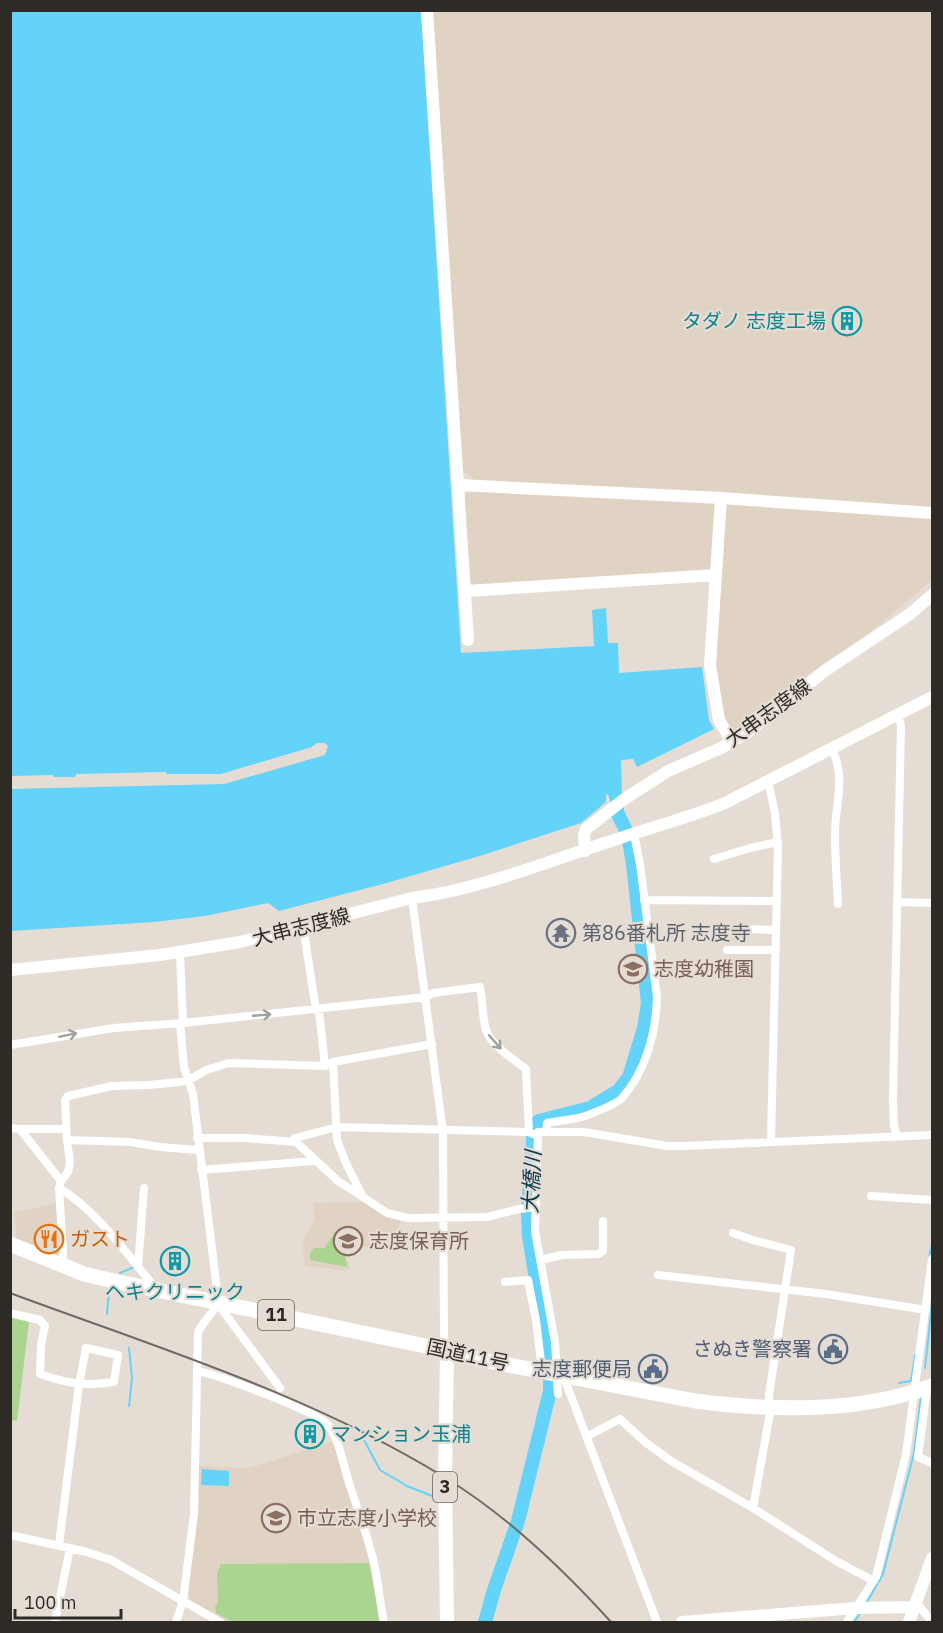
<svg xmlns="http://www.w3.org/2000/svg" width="943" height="1633" font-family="'IBM Plex Sans','Noto Sans JP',sans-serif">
<rect width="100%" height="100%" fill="#e5ddd4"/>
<path fill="#e1d3c4" d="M433,11H932V580L870,632L807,675L734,734L721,714L716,661L719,570L473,586L469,580L464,496L473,488L472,478L462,471Z
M364,1202L401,1222L389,1246L344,1249L350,1268L345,1271L305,1266L303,1247L305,1235L314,1220V1203Z
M59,1203L60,1257L17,1240L14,1212Z
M333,1441L371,1561L377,1605L381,1622H229L191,1601L188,1589L197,1466L249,1468Z"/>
<path fill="#abd490" d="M333,1236L347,1244L342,1248L346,1260L347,1267L310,1260V1253L314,1248H324Z
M10,1317L29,1322L17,1421L11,1420Z
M369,1563L380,1622H233L216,1613L215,1605L218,1604L217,1574L221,1564Z"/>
<path fill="#64d3f9" d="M11,11H421L461,653L594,646L592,610L606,608L608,643H618L619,673L702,667L709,720L714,729L637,767L633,759L621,760L622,796L611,804L608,794L606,795V802L581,823L483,855L383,884L279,911L268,903L205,916L154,922L11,931Z
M202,1469L229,1471V1486L201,1485Z"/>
<path fill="#e5ddd4" d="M317,743H325L328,746L325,755L224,784L11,789V776L53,775L54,777H75L76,774L166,772L167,774H221L312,747Z"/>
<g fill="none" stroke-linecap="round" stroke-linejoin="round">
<path stroke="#64d3f9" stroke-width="2" d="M929,1257L932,1245
M120,1273L134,1267
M107,1314L109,1290
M925,1368L932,1304
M899,1383L911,1381L915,1355
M129,1406L132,1378L129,1348
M364,1440L380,1470L407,1486L440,1499
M867,1602L883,1574L914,1453L921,1397
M854,1622L861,1612"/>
<path stroke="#64d3f9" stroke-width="14" d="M485,1622L494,1590L518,1521L550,1391V1366L529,1236L528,1214L534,1125L539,1121L590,1108L618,1091L629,1077L644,1028L648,1003L633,864L628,835L617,812V799"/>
<path stroke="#fff" stroke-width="8" d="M831,748C847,776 835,803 835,834C835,858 837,881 838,904
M768,781L775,813L778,847L771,1141
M714,859L750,848L778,842
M412,898L443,1132L444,1341L447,1352
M644,900L777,901
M898,902L932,903
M303,926L316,1010
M718,928L776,930
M727,950H776
M180,953L183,1023
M319,1010L325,1066
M10,1045L114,1028L183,1023L426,997L433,993L480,987C483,1001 482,1017 486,1030C490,1044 514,1060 526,1069L529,1132
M333,1062L432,1044
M10,1128L20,1129L61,1181
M20,1129H66
M546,1132L547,1123C560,1120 576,1120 588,1115C598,1111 615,1105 622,1098C646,1071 656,1033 657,997L640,864L634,834
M538,1136L535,1231L555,1342L558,1394
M897,1136L894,1126L893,1098L901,725L897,714
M197,1138H245L296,1142L295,1138L337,1127L529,1132L538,1136V1132H584L667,1146H685L932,1135
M67,1140L130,1142L160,1147L198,1150
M296,1142L338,1181L363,1197
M201,1170L314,1161
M59,1188C94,1208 127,1254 153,1285L155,1290
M871,1196L932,1200
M733,1233L753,1240L791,1250L769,1395L770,1413L753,1508
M540,1260L562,1255L598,1254L603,1251V1221
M62,1265L63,1252L59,1188L61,1181L68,1172L70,1162L67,1140L65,1100L68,1096L112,1086L149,1085L179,1082L189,1080L206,1070L229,1063L325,1066L333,1062L337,1140L346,1163L363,1197L387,1213L408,1218L487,1217L519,1209L535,1207
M138,1267L144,1188
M658,1275L826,1294L926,1310
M505,1282L528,1280L536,1320L542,1370
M218,1304L280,1388
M10,1313L40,1320L45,1326L41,1345L40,1374C68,1384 85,1386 114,1382L118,1355L86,1348L79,1385L59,1545
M197,1371C216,1374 318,1412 328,1425C339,1439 342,1460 347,1476C356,1507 369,1537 375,1568C379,1586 380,1605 384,1622
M563,1375L657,1622
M927,1388L918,1457L932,1463
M586,1437L620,1419L645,1442L671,1461L753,1508L836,1561L874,1581
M10,1535L87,1552L111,1560L220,1622
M916,1602L932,1622
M55,1622L70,1548
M176,1622L183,1601L194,1514L198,1333C203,1319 217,1312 218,1298L193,1094L184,1067L180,1023
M847,1622L876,1577L906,1454L932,1259"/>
<path stroke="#fff" stroke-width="12" d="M427,10L468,640
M459,485L721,498L932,513
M721,498L710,665L719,720L732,742
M466,591L716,575
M585,851L584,835L586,829L623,800L668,771L721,748L748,732L826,670L910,614L932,595
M10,970L160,955L240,942L412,898C481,889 546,862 611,841C649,828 688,818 725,803L932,697
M682,1622L855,1608L914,1607
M909,1622L932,1558"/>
<path stroke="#fff" stroke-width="14" d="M447,1352L445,1478L447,1622"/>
<path stroke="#fff" stroke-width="15" d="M10,1244L84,1274L109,1280L430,1347L462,1356L695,1401C773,1411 857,1413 932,1386"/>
<path stroke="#6f6a64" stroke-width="2" d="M10,1293C158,1348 309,1394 444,1477C505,1514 563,1569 611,1622"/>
</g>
<defs><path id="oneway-shaft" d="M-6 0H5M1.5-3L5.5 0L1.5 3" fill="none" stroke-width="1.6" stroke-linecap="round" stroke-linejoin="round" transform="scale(1.5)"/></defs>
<g stroke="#a1a09e">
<use href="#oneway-shaft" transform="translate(262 1015) rotate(-5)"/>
<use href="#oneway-shaft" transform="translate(68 1035) rotate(-12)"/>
<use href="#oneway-shaft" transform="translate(495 1042) rotate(49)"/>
</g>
<defs>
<g id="building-ring" transform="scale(1.5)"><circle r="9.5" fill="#e5ddd4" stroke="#0f9aa8" stroke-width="1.5"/><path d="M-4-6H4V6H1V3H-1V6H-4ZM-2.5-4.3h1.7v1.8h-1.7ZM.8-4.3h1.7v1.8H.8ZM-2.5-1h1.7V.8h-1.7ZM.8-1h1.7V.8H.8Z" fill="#0f9aa8"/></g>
<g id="temple-ring" transform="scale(1.5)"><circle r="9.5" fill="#e5ddd4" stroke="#6b7280" stroke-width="1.5"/><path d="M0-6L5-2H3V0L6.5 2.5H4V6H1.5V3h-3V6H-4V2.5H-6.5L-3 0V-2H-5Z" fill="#6b7280"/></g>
<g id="school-ring" transform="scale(1.5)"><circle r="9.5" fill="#e5ddd4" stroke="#8d6e63" stroke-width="1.5"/><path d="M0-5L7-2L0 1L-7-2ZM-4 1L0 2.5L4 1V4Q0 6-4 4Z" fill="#8d6e63"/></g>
<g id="restaurant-ring" transform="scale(1.5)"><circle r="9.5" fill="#e5ddd4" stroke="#e8710a" stroke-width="1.5"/><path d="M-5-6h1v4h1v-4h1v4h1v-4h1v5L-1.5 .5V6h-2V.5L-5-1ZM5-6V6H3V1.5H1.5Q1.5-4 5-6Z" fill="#e8710a"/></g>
<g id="civic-ring" transform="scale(1.5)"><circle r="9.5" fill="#e5ddd4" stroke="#5c6f8a" stroke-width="1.5"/><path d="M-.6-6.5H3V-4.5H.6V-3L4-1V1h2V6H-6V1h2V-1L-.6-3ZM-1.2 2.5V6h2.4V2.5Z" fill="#5c6f8a"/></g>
</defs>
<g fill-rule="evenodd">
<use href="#building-ring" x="847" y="321"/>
<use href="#temple-ring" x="561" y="933"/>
<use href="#school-ring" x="633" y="969"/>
<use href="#restaurant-ring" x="49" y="1239"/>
<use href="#school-ring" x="348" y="1241"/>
<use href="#building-ring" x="175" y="1261"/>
<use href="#civic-ring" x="833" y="1349"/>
<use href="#civic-ring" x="653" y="1369"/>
<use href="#building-ring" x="310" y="1434"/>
<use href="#school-ring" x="276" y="1518"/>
</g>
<g text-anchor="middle" stroke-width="4.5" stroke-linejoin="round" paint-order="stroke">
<g fill="#e5ddd4" stroke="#65605b" stroke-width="1.5">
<rect x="258" y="1300" width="36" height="30" rx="4.5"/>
<rect x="433" y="1472" width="24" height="30" rx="4.5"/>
</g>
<g font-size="18" font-weight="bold" fill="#2e2b27">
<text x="276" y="1321">11</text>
<text x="445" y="1493">3</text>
</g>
<g font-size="20" fill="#0d838f" stroke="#e5ddd4" text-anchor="end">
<text x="826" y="328">タダノ 志度工場</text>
<text x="175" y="1299" text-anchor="middle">ヘキクリニック</text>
<text x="331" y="1441" text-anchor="start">マンション玉浦</text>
</g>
<g font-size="20" fill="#2e2b27" stroke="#e5ddd4">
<text transform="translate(768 713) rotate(-36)" y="7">大串志度線</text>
<text transform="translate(301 927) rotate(-14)" y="7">大串志度線</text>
<text transform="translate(468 1355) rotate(12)" y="7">国道11号</text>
</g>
<g font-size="20" fill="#5b616d" stroke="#e5ddd4" text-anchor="start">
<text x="582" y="940">第86番札所 志度寺</text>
</g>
<g font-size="20" fill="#785e54" stroke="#e5ddd4" text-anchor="start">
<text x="654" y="976">志度幼稚園</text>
<text x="369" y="1248">志度保育所</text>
<text x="297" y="1525">市立志度小学校</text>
</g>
<g font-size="20" fill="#c56008" stroke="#e5ddd4" text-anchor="start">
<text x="70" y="1246">ガスト</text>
</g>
<g font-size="20" fill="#4e5e75" stroke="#e5ddd4" text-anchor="end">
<text x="812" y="1356">さぬき警察署</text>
<text x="632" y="1376">志度郵便局</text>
</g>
<g font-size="21" font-style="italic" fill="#083c4c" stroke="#e5ddd4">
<text transform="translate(532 1182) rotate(-87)" y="7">大橋川</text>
</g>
</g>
<rect width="943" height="1633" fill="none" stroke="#2e2b27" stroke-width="24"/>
<path d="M15 1609v9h106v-9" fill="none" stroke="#2e2b27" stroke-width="3"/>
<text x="24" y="1609" font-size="18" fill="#2e2b27" stroke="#e5ddd4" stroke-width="4.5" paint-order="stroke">100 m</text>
</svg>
